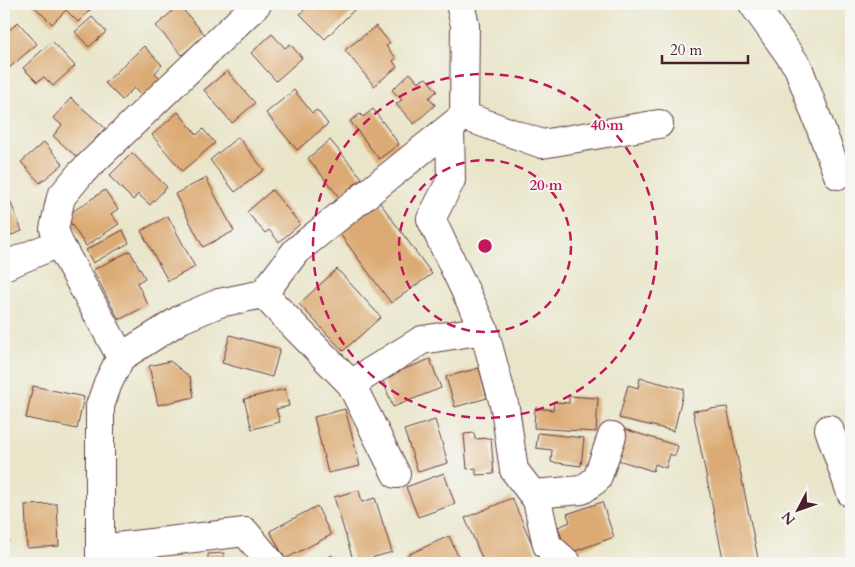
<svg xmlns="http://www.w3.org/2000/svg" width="855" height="567" font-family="Cardo,serif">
<rect width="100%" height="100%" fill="#f6f6f2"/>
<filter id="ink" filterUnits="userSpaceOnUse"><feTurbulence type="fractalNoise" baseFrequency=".02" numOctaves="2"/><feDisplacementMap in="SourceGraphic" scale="10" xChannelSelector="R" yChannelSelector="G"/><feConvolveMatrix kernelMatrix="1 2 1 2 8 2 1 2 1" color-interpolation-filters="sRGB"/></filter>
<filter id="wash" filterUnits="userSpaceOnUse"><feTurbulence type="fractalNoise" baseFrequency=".0096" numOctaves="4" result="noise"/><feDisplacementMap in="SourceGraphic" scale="20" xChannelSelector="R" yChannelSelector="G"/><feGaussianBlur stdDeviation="1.12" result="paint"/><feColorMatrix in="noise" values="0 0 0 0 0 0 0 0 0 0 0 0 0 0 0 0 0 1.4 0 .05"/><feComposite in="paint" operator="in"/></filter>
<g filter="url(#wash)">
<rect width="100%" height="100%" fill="#e9e5c9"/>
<g id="blocks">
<path fill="#dcab74" d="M32,4H91L94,6L78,22L66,10L52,24Z
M311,4H360L325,39L300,14Z
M179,5L205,35L182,55L156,26Z
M92,17L106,32L89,47L75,32Z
M18,22L37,44L9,68L4,62V35Z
M376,26L390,43L386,46L396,58L393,61L397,67L374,86L345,50Z
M272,34L285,48L290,44L302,58L276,81L251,53Z
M52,41L75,66L53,86L44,77L37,82L23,68Z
M144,46L162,65L155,73L161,79L144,99L134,88L122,100L105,83Z
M227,71L255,103L232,123L204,90Z
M410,73L418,82L426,78L437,91L429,98L435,105L414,124L396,104L402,100L392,90Z
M294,90L312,113L317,110L328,124L297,150L266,113Z
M71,98L105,128L78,158L53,136L62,125L53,118Z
M373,109L399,144L379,159L350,121L360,114L363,117Z
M178,112L197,135L203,129L215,143L182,171L152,135Z
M238,137L264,170L235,192L210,160Z
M330,140L362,178L339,197L308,158Z
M44,142L63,164L40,183L21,162Z
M132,153L167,187L150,205L138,194L133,200L109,176Z
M206,178L234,231L203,247L175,194Z
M5,188L22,231L4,238V189Z
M105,190L118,209L111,214L119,224L86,246L66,216Z
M272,190L300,224L279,242L269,230L265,233L247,212Z
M378,200L432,274L391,303L337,230Z
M168,216L195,267L168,281L141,231Z
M123,230L129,243L93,263L86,250Z
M130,251L145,278L137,283L148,305L119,320L93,270Z
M337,269L381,317L343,351L299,304Z
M230,335L280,349L272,377L222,363Z
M430,359L441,388L393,407L382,378Z
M170,361L190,377L194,397L158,405L149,366Z
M479,368L487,398L455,407L446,377Z
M640,378L684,389L674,431L619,418L628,385L638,388Z
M33,386L84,397L77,429L26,418Z
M285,389L289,406L276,409L280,422L252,429L244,399Z
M569,396L598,398L596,432L534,428L535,408L553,410L554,402L569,403Z
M727,407L759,563H724L693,411Z
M345,409L360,466L328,473L314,417Z
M435,420L448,463L418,472L404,430Z
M624,429L678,446L675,456L670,454L666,468L655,464L653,471L615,459Z
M474,433L475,439L491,438L494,474L476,475V468L467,469L464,434Z
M538,433L584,438L581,466L551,462L552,450L536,448Z
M444,473L455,504L418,517L406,487Z
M359,490L362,502L375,498L392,552L354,563L334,497Z
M512,498L539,560L531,563H484L465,518Z
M602,502L614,537L567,554L558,527L570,522L567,514Z
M57,504L59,546L27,548L25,505Z
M317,506L331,535L285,559L270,531Z
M4,527L9,541L4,543Z
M449,536L461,563H408L405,556Z
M224,553V563H208V554Z
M332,555L337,563H317Z
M20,558L21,563H4V562Z"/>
</g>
</g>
<g filter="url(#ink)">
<use href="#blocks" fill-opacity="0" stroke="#623d43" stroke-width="1"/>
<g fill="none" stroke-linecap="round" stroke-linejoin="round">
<g stroke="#623d43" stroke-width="30">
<path id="minor" d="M753,4L798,67L838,175
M464,116L542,144L659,124
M450,128L451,180L431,219L484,330
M4,266L59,243
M263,294L351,384L422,340L484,330L505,408L514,470L537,500L547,545L567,563
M121,357L59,243L54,229L61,197L80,174L257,4
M351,384L396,474
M829,429L851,493
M533,494L582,490L597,479L612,436
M100,549L245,532L271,563
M100,563V406L108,383L121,357L181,319L219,303L263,294L296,251L464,116L465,25L460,4"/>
</g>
<use href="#minor" stroke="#fff" stroke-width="28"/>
</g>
</g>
<g fill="none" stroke="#c2185b" stroke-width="2.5" stroke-dasharray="9 6">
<circle cx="485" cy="246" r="86"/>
<circle cx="485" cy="246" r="172"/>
</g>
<circle cx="485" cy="246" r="8" fill="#c2185b" stroke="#f6f6f2" stroke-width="2.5"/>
<g font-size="15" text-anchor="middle" font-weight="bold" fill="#c2185b" stroke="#f6f6f2" stroke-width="4" stroke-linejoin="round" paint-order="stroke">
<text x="607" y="130">40 m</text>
<text x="546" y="190">20 m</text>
</g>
<rect width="855" height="567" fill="none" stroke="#f6f6f2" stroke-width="20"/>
<g transform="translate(798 510) rotate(229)" stroke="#f6f6f2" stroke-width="4" paint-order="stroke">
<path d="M0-4L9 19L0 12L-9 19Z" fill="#4a1f2b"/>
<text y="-8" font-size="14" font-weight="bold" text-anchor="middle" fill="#4a1f2b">N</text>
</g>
<path d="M662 55v8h86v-8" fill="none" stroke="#4a1f2b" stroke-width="2.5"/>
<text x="670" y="55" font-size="15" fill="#4a1f2b" stroke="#f6f6f2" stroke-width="4" paint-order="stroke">20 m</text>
</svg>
